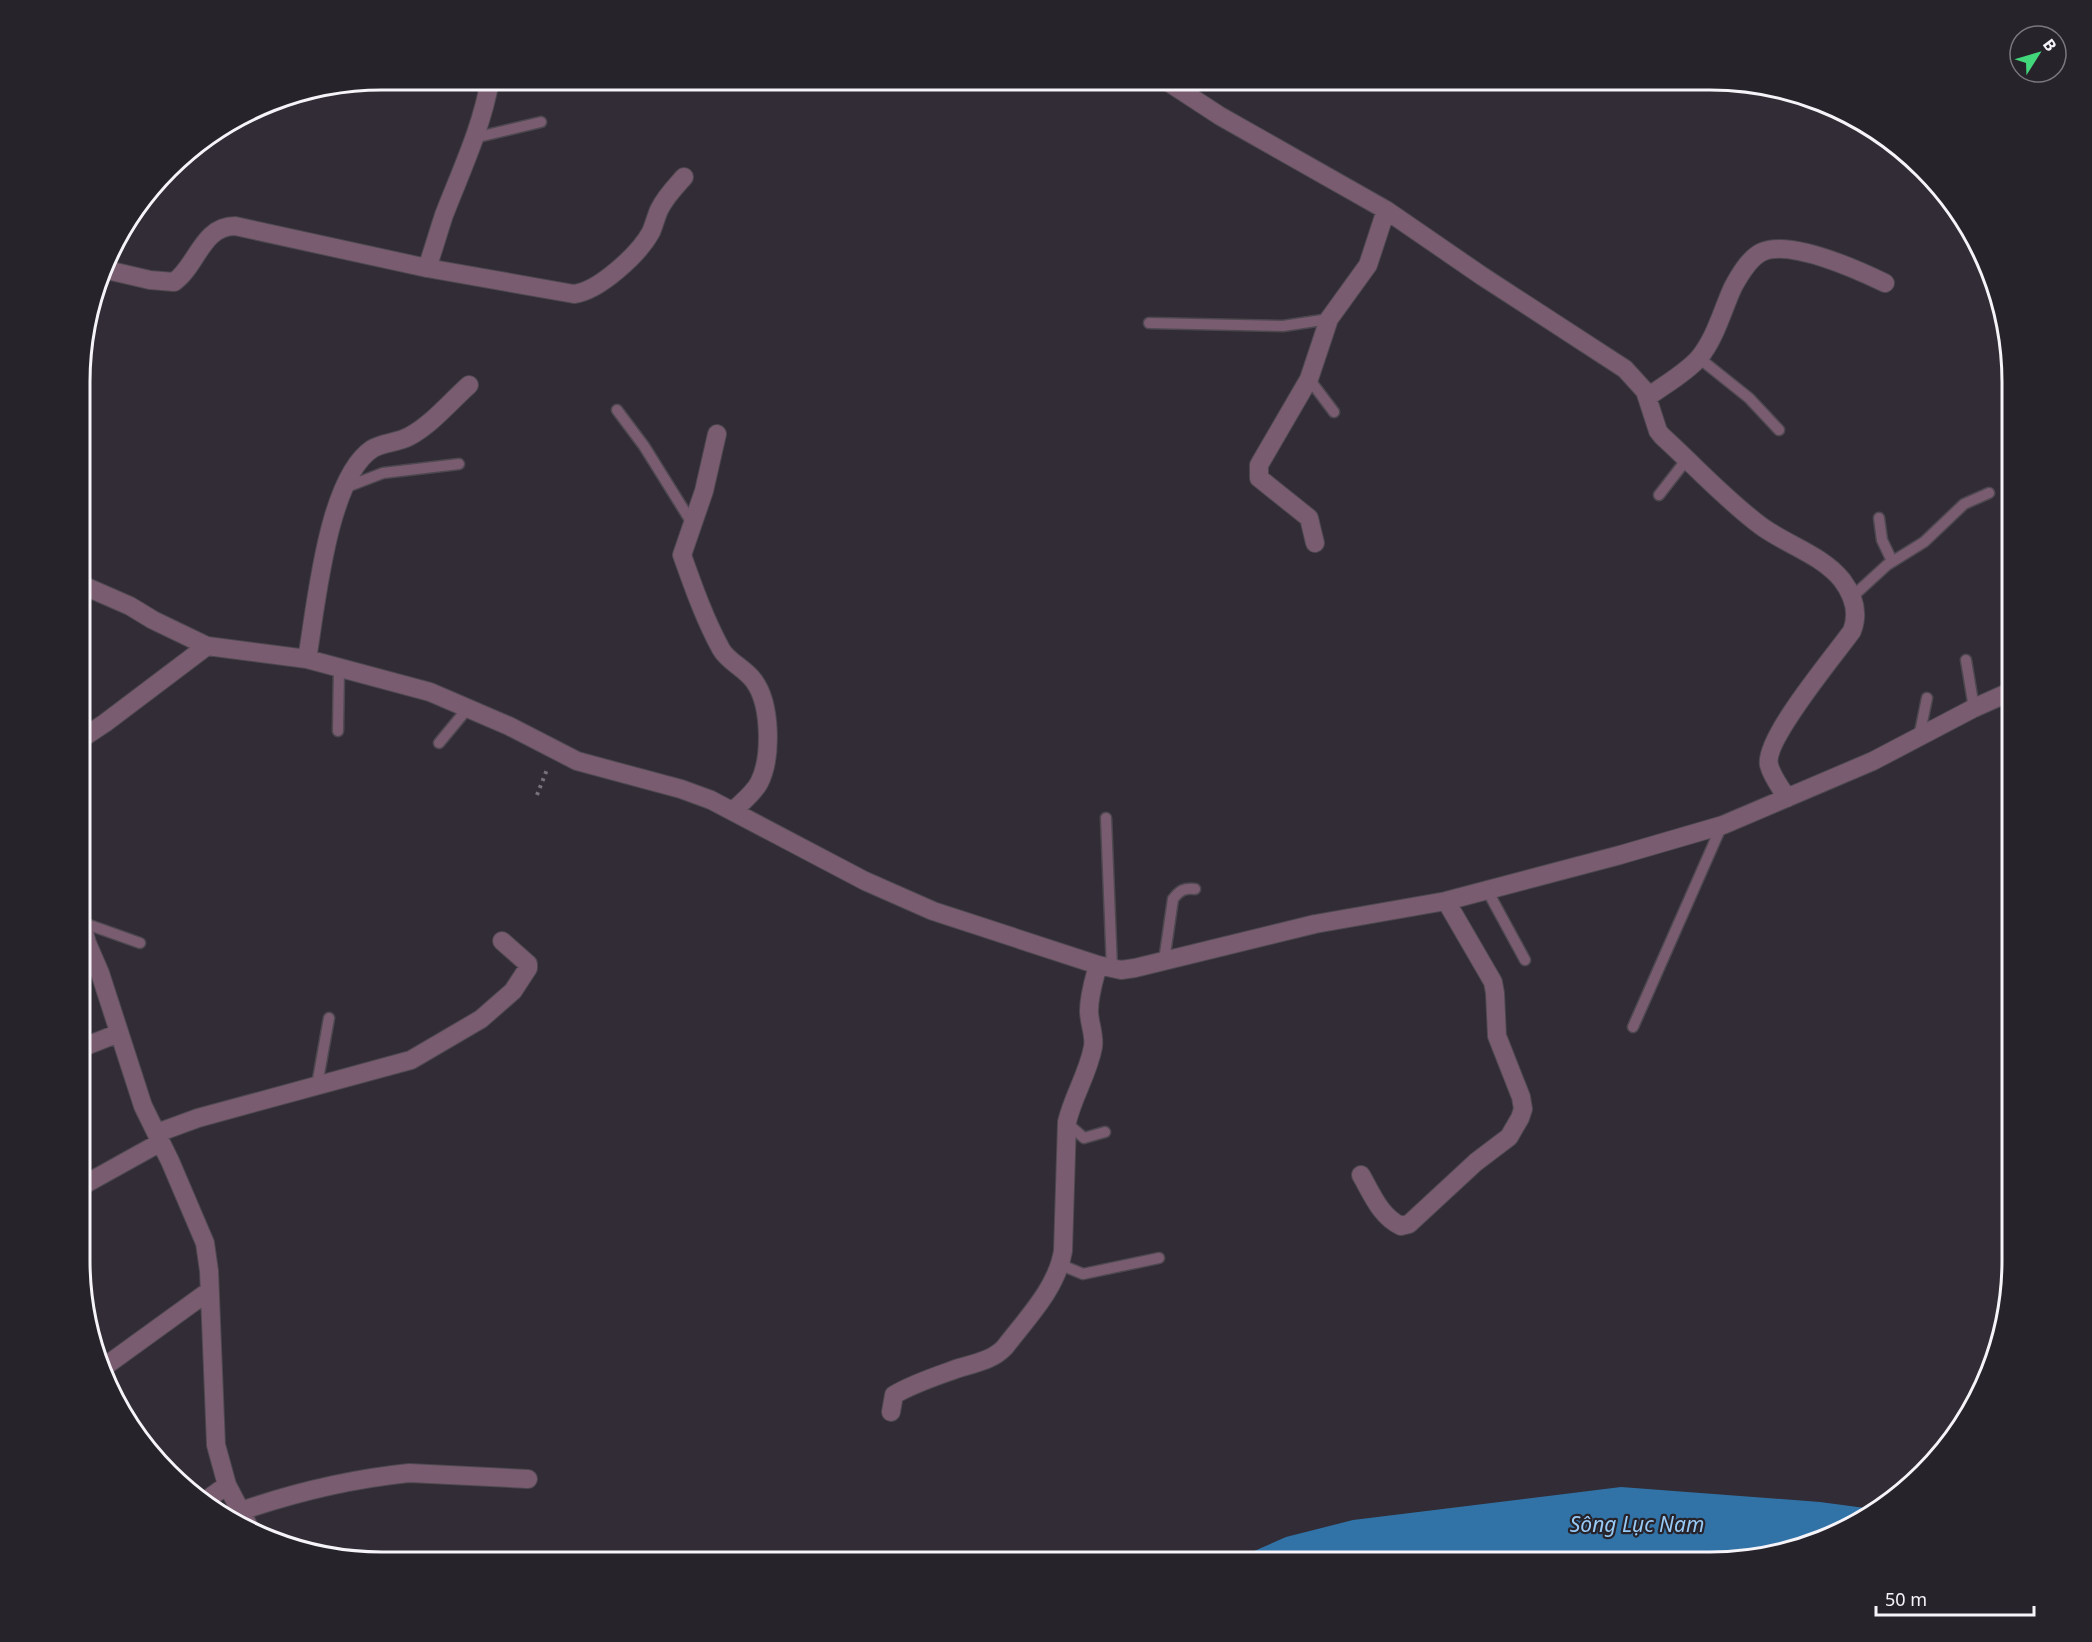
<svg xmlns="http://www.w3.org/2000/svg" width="2092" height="1642" font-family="'Noto Sans',sans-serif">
<rect width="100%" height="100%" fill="#312c35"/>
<path fill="#3273a7" d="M1621,1487L1820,1502L1880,1510L1826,1539L1710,1562H1229L1286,1537L1353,1520Z"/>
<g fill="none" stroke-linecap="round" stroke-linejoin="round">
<g stroke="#4d4850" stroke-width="13">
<path id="lane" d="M474,138L541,122
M1149,323L1283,326L1329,319
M1699,358L1749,398L1779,430
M1309,379L1334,412
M617,410L644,446L692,523
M344,488L383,473L459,464
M1659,495L1687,459
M1879,518L1882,540L1892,561
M1852,597L1887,565L1924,542L1964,504L1989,493
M1966,660L1974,708
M338,731L339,668
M1919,737L1927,698
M439,743L468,708
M1106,818L1112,969
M1487,890L1525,960
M81,922L140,943
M1164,961L1173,899C1180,890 1184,888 1195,889
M1633,1027L1722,825
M317,1085L329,1018
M1067,1123L1084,1138L1105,1132
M1061,1265L1083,1274L1159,1258"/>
</g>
<g stroke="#4d4850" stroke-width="20">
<path id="street" d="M1165,80L1220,116L1386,210L1482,276L1625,369L1645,391L1658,431L1662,436C1695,466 1726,500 1761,526C1787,545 1822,555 1842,580C1854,596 1859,613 1852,631C1835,655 1763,740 1769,765C1772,777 1781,788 1787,798
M427,268C433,251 438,233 444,215C461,171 482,127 490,80
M107,270L150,280L174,282C197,266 202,226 235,226L427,268L574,294C599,291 639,254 651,232C654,225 656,217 659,210C665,197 675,187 684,177
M1648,397C1664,385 1686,373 1699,358C1716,337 1722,311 1733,287C1739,276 1749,258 1762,252C1790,239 1858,270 1885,283
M717,434L704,491L682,555C693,586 705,620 721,649C728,662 745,668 754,681C771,704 772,758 759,783C753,794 742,802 734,810
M1315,543L1309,518L1259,478V465L1309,379L1329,319L1368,265L1386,210
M82,585L130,606L153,620L207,646L307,659L430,692L509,726L577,761L681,789L711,800L865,881L933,911L1098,965L1121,970L1135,968L1315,924L1446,901L1620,855L1723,825L1873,761L1974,708L2012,691
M307,659C316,608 327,479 372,449C383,442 398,443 410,436C432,424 450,402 469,385
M81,739L105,723L207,646
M81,922L87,943L100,973L143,1106L170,1161L205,1243L209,1271L216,1445L227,1485L250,1529
M81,1048L119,1033
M157,1133L198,1118L411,1060L481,1019L513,991L528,968V964L502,941
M1361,1175C1372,1194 1380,1216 1401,1226L1409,1224L1476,1162L1509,1137L1520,1118L1523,1109L1521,1097L1497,1036L1495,993L1493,982L1446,901
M80,1187L161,1142
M104,1367L209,1291
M891,1412L894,1395C914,1383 937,1376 959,1368C976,1363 993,1360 1005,1347C1027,1318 1057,1288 1063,1251L1067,1122C1073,1096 1088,1074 1093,1047C1095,1035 1089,1023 1089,1011C1089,995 1094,980 1098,965
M205,1501L227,1485
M241,1511C296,1492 351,1479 409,1473L528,1479"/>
</g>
<path stroke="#767279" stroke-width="4" stroke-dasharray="3 4.5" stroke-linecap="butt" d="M537,795L548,767"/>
<use href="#lane" stroke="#795c6f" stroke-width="10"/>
<use href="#street" stroke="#795c6f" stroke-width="18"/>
</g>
<g text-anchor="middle" stroke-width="4.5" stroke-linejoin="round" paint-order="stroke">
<g font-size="21" font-style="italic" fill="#98caf6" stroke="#27232b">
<text x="1637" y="1532">Sông Lục Nam</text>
</g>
</g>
<path d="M0 0H2092V1642H0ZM382 90H1710A292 292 0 0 1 2002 382V1260A292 292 0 0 1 1710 1552H382A292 292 0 0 1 90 1260V382A292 292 0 0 1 382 90Z" fill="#27232b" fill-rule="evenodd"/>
<path fill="none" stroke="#f6f4f9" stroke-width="3" d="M382 90H1710A292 292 0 0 1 2002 382V1260A292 292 0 0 1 1710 1552H382A292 292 0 0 1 90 1260V382A292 292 0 0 1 382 90Z"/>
<g transform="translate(2038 54) rotate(53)"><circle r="28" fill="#27232b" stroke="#7a777d" stroke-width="1.5"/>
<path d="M0-4.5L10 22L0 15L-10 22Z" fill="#42d77b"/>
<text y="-9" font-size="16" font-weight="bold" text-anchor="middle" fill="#f6f4f9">B</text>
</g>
<path d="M1876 1606v9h158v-9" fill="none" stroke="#f6f4f9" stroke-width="3"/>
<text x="1885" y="1606" font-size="18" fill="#f6f4f9" stroke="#27232b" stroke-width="4.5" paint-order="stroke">50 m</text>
</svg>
